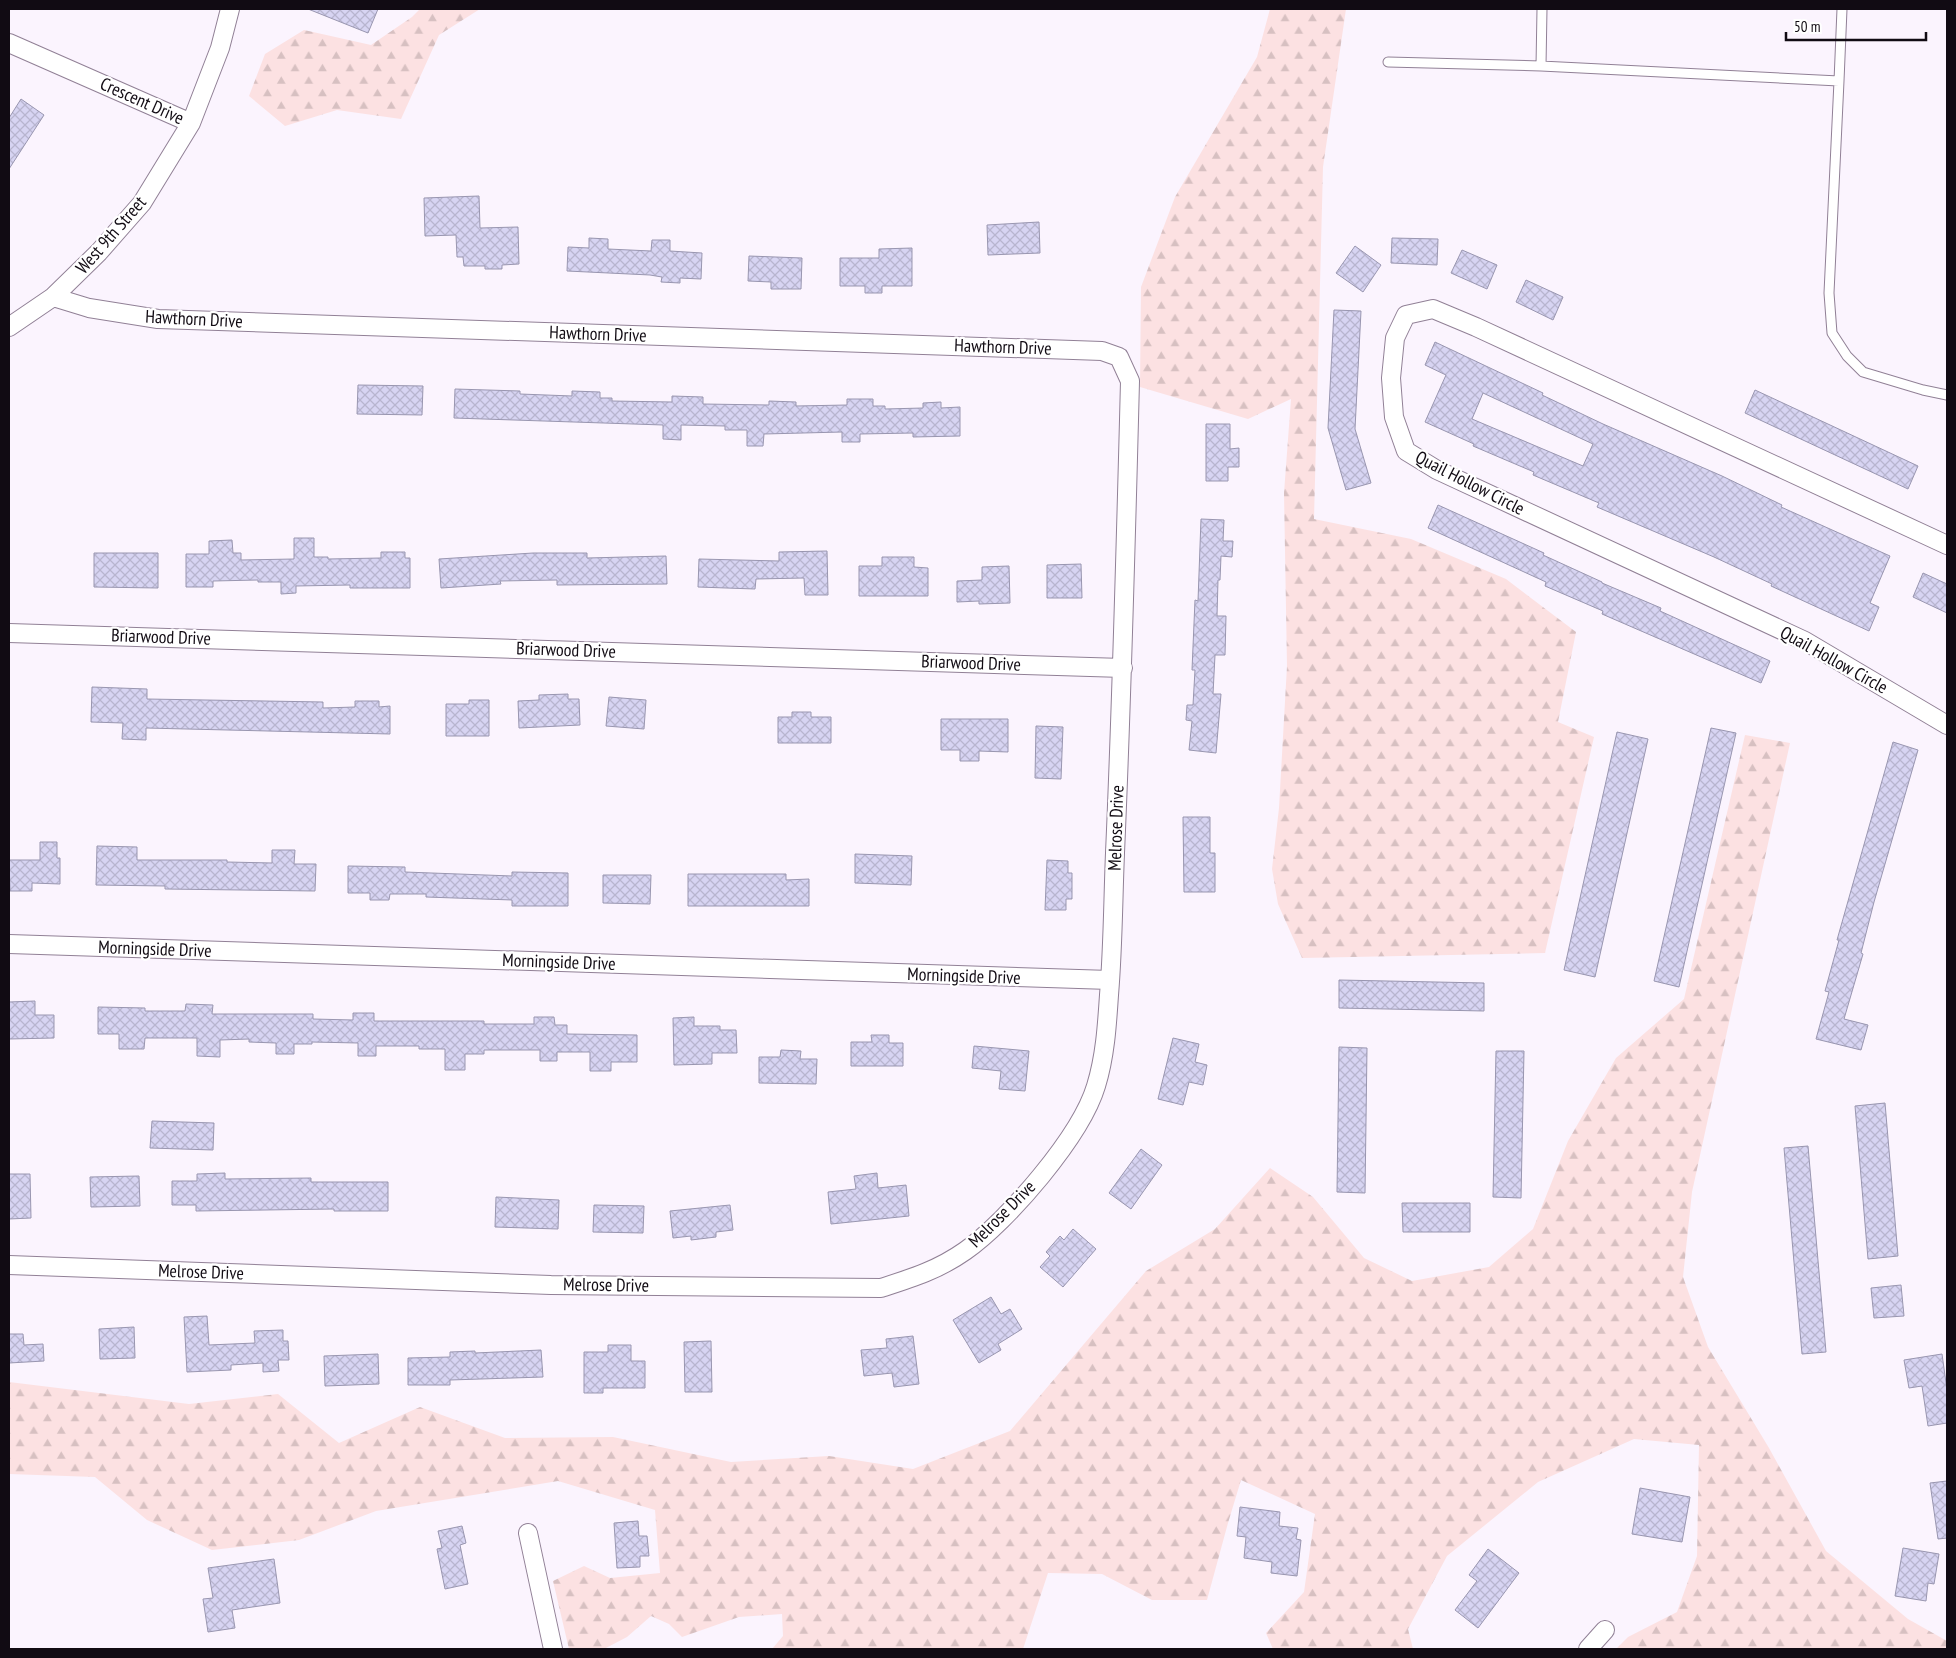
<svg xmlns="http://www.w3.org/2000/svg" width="1956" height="1658" font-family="'PT Sans Narrow',sans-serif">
<defs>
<pattern id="forest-firs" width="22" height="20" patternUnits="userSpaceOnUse" patternTransform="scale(1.25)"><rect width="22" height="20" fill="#fce1e2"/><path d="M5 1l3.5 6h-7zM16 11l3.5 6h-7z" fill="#d7c0c1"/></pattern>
<pattern id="building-cross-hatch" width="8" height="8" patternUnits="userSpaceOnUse" patternTransform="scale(1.25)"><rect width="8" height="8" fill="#d7d4f2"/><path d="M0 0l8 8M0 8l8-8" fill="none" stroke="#b8b5cf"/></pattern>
</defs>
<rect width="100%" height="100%" fill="#fbf4fe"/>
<path fill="url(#forest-firs)" d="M420,9H480L439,35L401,119L337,110L285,126L249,96L265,54L304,30L371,45L412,17Z
M1270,9H1346L1323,167L1314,519L1411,539L1506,579L1576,632L1558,722L1594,737L1545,953L1302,958L1278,904L1272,869L1279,808L1287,666L1284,493L1291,399L1248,419L1140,387L1141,287L1175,197L1257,57Z
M1745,735L1790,743L1692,1192L1683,1277L1708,1347L1769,1448L1826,1551L1908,1619L1947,1641V1649H1616L1628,1637L1677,1612L1697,1556L1699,1445L1634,1439L1538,1482L1447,1556L1408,1629L1413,1649H1273L1266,1633L1304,1592L1315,1514L1241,1480L1228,1523L1207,1600H1152L1102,1574L1048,1573L1023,1649H772L783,1636L782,1614L739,1617L682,1637L669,1624L651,1616L627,1637L604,1649H569L553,1581L584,1566L610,1578L660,1573L655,1510L558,1481L376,1511L299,1540L212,1550L147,1520L95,1477L9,1474V1382L189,1404L278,1394L339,1443L420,1407L505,1438L613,1437L731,1462L829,1456L913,1469L1010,1431L1146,1271L1215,1229L1270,1168L1313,1197L1364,1258L1412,1281L1489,1267L1533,1229L1568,1141L1616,1058L1684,999Z"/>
<path fill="url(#building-cross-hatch)" stroke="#9996b0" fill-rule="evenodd" d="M308,9H378L368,33Z
M21,99L44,115L9,169V118Z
M479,196L480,228L518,227L519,264L502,265V269H485V266H464L463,257H457L456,235L425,236L424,198Z
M1039,222L1040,253L988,255L987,225Z
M589,238L608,239V249L651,251L652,240H670V251L702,253L701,279L680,278V283L661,282L662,277L650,275L567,271L568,247L589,248Z
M1392,238L1438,239L1437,265L1391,263Z
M1355,246L1381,265L1363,292L1336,273Z
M912,248V286H882V293H865V286H840V258H879V249Z
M1462,250L1497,265L1487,289L1451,273Z
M749,256L802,258L801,289H771V282L748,281Z
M1526,280L1563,297L1553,320L1516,302Z
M1334,310L1361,311L1355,429L1371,483L1346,490L1328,428Z
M1435,342L1543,393L1542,395L1603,424L1722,476L1782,505L1781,507L1890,556L1870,603L1879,607L1869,631L1771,586L1772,584L1714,557L1597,507L1599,503L1533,475L1534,472L1473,446L1474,444L1425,422L1446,375L1425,365ZM1483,393L1593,444L1583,466L1472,419Z
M358,385L423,386L422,415L357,414Z
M455,389L520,391V394L572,396V391L600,392V398H612V401L672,402V396L703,397V404L769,405V401L796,402V406L847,405V399H873V406H885V409L923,408V403L941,402V408L960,407V436L913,437V433L860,434V442H842V432L764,434L763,446H747V430H725V426L681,425V440L663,439V425L454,418Z
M1755,390L1918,466L1908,489L1745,413Z
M1206,424H1230V449L1239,448V467H1228V481H1206Z
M1438,505L1544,553L1543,555L1602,582V583L1661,608L1660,611L1770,661L1761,683L1602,614L1603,611L1545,586L1546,582L1428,528Z
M1201,519L1224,520L1223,541H1233L1232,557L1221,556L1220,580H1218L1217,616H1226L1225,655H1215L1213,694H1221L1216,753L1189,750L1192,721L1186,720L1187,705H1193L1195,670H1192L1195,600L1198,601Z
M294,538H314V557H328V559L381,558V552H405V558H410V588H350V585L296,586V593L281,594V582H258V580L213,581V587H186V554H209V541L232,540L233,553H241V560L294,559Z
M827,551L828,595H805L804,578L756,579L755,589L698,587L699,559L779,561V552Z
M94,553H158V588L94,587Z
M533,553H587V558L666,556L667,584L557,585V580L500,581L501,584L441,588L439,559Z
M882,557H914V567L928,568V596H859V566H882Z
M1081,564L1082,598H1047V565Z
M1009,566L1010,603L979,604V601L957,602V581L982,580V567Z
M1923,573L1947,584V613L1913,597Z
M92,687L147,689V699L323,702V708L355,707V701H379V707L390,706V734L146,728V740L122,739L123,723L91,722Z
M568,694V699H579L580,725L519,728L518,701L539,700V695Z
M609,697L646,700L644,729L606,726Z
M469,700H489V736H446V704H469Z
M792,712H811V717H831V743H778V717H792Z
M941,719H1008V752L979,751V761H960V750H941Z
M1036,726L1063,727L1061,779L1035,778Z
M1711,728L1736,733L1679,987L1654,981Z
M1617,732L1648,739L1595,977L1564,970Z
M1893,742L1918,750L1874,902L1861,953L1863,954L1844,1019L1868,1025L1861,1050L1816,1039L1829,992L1825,991L1839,940H1837Z
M1183,817H1210V853H1215V892H1184Z
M40,842H57V858H60V884L32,883V891H10L9,860H40Z
M97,846L137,847V860H227V862L272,863V850H295L294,864H316L315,891L165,889V886L96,885Z
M855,854L912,856L911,885L855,883Z
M1047,860L1068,861V873H1072V899H1066V910H1045Z
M348,866L405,867V872L512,876V872L568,873V906H512V900L426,897V894H390L389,900H370V893H348Z
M688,874H786V880L809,879V906H688Z
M603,875H651L650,904L603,903Z
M1339,980L1484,983V1011L1339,1008Z
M35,1001V1015H54V1038L9,1039V1002Z
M186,1004L213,1005L212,1014H313V1019L353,1020V1013H374V1021H484V1024H534V1017H554L555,1025H567V1034L637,1035V1062H611V1071H590V1052H557V1061H540V1050H484V1054H465V1070H445V1049H419V1046H376V1056H358V1043L312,1042V1044H294V1054H276V1043L249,1042V1039L220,1040V1057L197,1056V1038H145L144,1049H119V1034H98V1007L145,1008V1011H185Z
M694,1017V1026H720V1030H736L737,1053H712V1064L674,1065L673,1018Z
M871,1035H889V1043H903V1066H851V1042H872Z
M1173,1038L1199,1044L1195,1062L1207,1065L1203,1085L1189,1082L1183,1105L1158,1099Z
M974,1046L1029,1051L1025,1091L999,1089L1001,1071L972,1068Z
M1339,1047L1367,1048L1365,1193L1337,1192Z
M781,1050L801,1051L800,1059H817L816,1084L759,1083V1057H780Z
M1496,1051H1524L1521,1198L1493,1197Z
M1885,1103L1898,1256L1868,1259L1855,1106Z
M152,1121L214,1123L213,1150L150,1148Z
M1808,1146L1826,1352L1802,1354L1784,1148Z
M1141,1149L1162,1165L1131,1209L1109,1193Z
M225,1173V1179L311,1178V1182H388V1211H334V1209L196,1211V1205H172V1181H197V1174Z
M877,1173L878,1188L906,1185L909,1216L831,1224L828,1192L856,1189L854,1176Z
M9,1174H30L31,1218L9,1219Z
M139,1176L140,1206L91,1207L90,1177Z
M496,1197L559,1200L558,1229L495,1227Z
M1402,1203H1470V1232H1403Z
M594,1205L644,1206L643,1233L593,1232Z
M730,1205L733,1230L716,1232V1237L691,1240V1236L673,1238L670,1211Z
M1073,1229L1096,1249L1063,1287L1040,1267L1050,1256L1046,1252L1060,1236L1064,1240Z
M1901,1285L1904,1316L1874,1318L1871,1288Z
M991,1297L1001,1314L1010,1309L1022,1329L998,1344L1001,1350L979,1363L953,1320Z
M207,1316L209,1345L255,1343L254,1331L283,1330V1341H288L289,1360H278L279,1371L263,1372V1363L231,1365V1370L187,1372L184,1317Z
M134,1327L135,1358L100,1359L99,1329Z
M9,1334H23L24,1345L43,1344L44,1361L9,1363Z
M913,1336L919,1384L894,1387L892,1373L864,1376L861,1350L887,1348L886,1339Z
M711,1341L712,1392H685L684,1342Z
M608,1345H631V1361H645V1388H603V1393H584V1352H608Z
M541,1350L543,1377L450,1380V1385H408V1358L450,1357V1352L475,1351V1353Z
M378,1354L379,1384L325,1386L324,1356Z
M1942,1354L1947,1390V1423L1928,1426L1922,1386L1909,1388L1904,1360Z
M1947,1481V1538L1938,1539L1930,1483Z
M1640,1488L1690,1497L1682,1542L1632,1534Z
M1240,1507L1280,1512L1279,1526L1298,1528L1296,1539L1301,1540L1297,1576L1271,1573L1272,1562L1244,1558L1246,1537L1237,1536Z
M638,1521L639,1536H647L649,1556H640V1567L617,1568L614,1523Z
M462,1526L466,1543L460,1545L468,1584L445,1589L437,1549L442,1548L438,1531Z
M1903,1548L1939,1554L1934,1584L1928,1583L1926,1601L1895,1596Z
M1488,1549L1519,1573L1478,1628L1455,1610L1477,1581L1469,1575Z
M274,1559L280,1603L232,1610L235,1628L208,1632L203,1599L213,1598L208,1568Z"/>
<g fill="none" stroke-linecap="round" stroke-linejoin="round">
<g stroke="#918096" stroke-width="11">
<path id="lane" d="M1542,9L1541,66L1839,81L1842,9
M1388,62L1541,66
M1839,81L1829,293L1832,333L1847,356L1863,372L1923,390L1947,395"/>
</g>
<g stroke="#918096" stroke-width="20">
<path id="street" d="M9,43L191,123
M9,327L53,297L99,252L142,203L191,123L220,48L230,9
M1947,545L1476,327L1433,309L1406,315L1395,338L1391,378L1394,417L1406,451L1437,470L1805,641L1947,725
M9,633L1123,668
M9,944L1110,980
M9,1265L551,1285L881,1288C912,1278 938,1270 965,1251C1008,1221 1081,1136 1096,1086C1105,1057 1107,1026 1109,995C1113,948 1113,901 1115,853C1122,696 1126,538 1130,381L1119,357L1102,351L158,319L89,308L53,297
M528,1533L553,1649
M1588,1649L1605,1630"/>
</g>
<use href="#lane" stroke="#fff" stroke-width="9"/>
<use href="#street" stroke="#fff" stroke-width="18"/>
</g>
<g text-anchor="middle" stroke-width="4.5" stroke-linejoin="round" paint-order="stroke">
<g font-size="18" fill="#110b13" stroke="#fff">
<text transform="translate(142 101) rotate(24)" y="6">Crescent Drive</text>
<text transform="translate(111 235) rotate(-49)" y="6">West 9th Street</text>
<text transform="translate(194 319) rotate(3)" y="6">Hawthorn Drive</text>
<text transform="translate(598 334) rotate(2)" y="6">Hawthorn Drive</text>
<text transform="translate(1003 347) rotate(2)" y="6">Hawthorn Drive</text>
<text transform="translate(1470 483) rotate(27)" y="6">Quail Hollow Circle</text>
<text transform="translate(161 637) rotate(2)" y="6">Briarwood Drive</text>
<text transform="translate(566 650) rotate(2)" y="6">Briarwood Drive</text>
<text transform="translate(1834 660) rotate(29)" y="6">Quail Hollow Circle</text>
<text transform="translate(971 663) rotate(2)" y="6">Briarwood Drive</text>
<text transform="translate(1116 828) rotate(-88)" y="6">Melrose Drive</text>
<text transform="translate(155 949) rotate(2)" y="6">Morningside Drive</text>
<text transform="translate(559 962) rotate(2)" y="6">Morningside Drive</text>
<text transform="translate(964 976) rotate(2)" y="6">Morningside Drive</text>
<text transform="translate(1002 1214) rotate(-45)" y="6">Melrose Drive</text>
<text transform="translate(201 1272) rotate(2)" y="6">Melrose Drive</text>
<text transform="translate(606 1285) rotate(1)" y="6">Melrose Drive</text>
</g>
</g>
<rect width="1956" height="1658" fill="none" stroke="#110b13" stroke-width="20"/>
<path d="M1786 32v8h140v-8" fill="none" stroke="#110b13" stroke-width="2.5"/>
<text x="1794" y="32" font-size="15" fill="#110b13" stroke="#ffffff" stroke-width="4" paint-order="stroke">50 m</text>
</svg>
